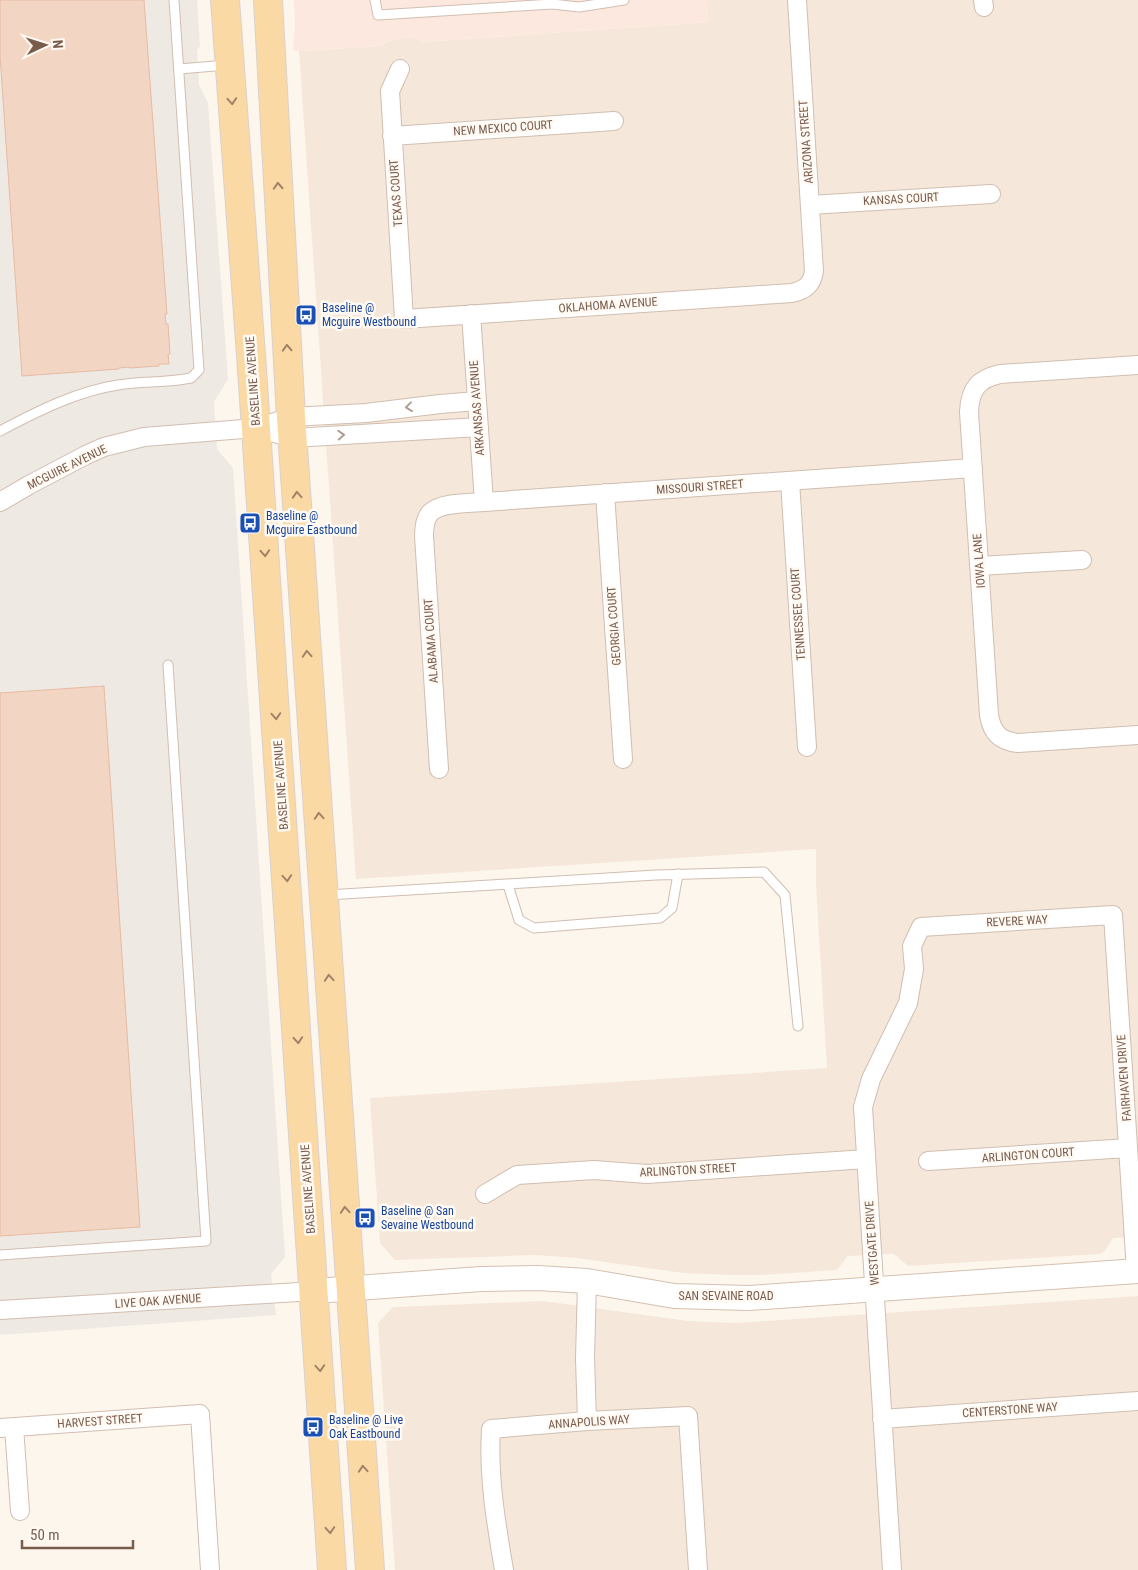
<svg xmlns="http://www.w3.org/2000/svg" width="1138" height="1570" font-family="'Roboto Condensed',sans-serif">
<rect width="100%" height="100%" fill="#fdf6ec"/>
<path fill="#f5e8da" d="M707,0H1138V1237L1113,1238L1105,1251L1099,1254L908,1266L894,1254L848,1256L837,1270L762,1275H728L683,1273L577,1258L535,1255L395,1260L380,1243L370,1098L827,1068L816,885V849L356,879L299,51L380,46L390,41L407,38H416L424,42L708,22Z
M1138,1296V1570H395L378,1323L393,1307L543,1301L688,1321L736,1323Z"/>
<path fill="#fde8e0" d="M294,0H707L709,22L424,42L416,38H407L390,41L380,46L299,51L293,50L295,27Z"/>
<path fill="#efe9e4" d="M0,0H197L200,46L197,50L199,85L208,103L228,379L214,402L217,449L233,468L285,1257L271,1274L276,1315L0,1335Z"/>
<path fill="#f3d5c3" stroke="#e6bba3" d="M0,0H144L167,314H165L166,324H168L170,354H168L169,364H159V366L129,368V367L119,368V369L22,376L0,55Z
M104,686L140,1227L0,1236V693Z"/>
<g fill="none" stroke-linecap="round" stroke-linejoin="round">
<g stroke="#d1beb0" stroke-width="11">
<path id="lane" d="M375,0L378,15L552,4L579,7L624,0
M179,69L227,65
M0,431C36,412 77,391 118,385C142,381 167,383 191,378L199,370L174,0
M508,885L519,920L534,928L660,918L672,908L678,874
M327,895L656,875L764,872L785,895L798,1026
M0,1255L206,1241L168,665"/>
</g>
<g stroke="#d1beb0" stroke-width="20">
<path id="street" d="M983,0L984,7
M400,69L390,91L404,319L792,293C805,290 812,285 814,271L797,0
M392,136L614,121
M810,205L991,194
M471,314L484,502
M1138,365L1000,374C978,379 970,389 969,412L989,715C992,733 1000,741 1018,743L1138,735
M256,428L293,438L479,427
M790,481L807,747
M605,493L623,759
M0,502L29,485L86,455L104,447L144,437L256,428L291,417L366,413L440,404L477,401
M979,566L1082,560
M439,769L424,536C424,529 425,519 430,513C440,502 470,503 484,502L973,468
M928,1161L1128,1148
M485,1194L517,1175L594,1170L647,1174L866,1159
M0,1310L315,1291
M882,1419L1138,1401
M587,1421L585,1359L587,1281
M14,1427L20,1511
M0,1428L200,1414L210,1570
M504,1570C496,1523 488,1476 491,1429L587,1421L688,1416L698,1570
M892,1570L863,1107L871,1079L908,1003L914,969L912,946L921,927L1113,915L1136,1271"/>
</g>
<g stroke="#d6c0b0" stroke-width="26">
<path id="secondary" d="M315,1291L481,1279L538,1278L587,1281L674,1296L749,1298L1138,1271"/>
</g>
<g stroke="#dad1cd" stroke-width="30">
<path id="primary" d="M225,0C264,523 300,1046 332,1570
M268,0L291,417L370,1570"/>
</g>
<use href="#lane" stroke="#fff" stroke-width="9"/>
<use href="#street" stroke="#fff" stroke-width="18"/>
<use href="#secondary" stroke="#fff" stroke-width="24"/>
<use href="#primary" stroke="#fbd9a5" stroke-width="28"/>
</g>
<defs><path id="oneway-chevron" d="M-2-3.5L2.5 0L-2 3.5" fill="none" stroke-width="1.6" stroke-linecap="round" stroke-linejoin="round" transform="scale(1.25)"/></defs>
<g stroke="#a18267">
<use href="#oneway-chevron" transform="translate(232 101) rotate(86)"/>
<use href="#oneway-chevron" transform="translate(278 186) rotate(-93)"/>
<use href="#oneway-chevron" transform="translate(287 348) rotate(-93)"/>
<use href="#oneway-chevron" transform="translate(297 495) rotate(-94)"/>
<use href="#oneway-chevron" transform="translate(265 553) rotate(86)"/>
<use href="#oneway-chevron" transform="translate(307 654) rotate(-94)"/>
<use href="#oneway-chevron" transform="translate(276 716) rotate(86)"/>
<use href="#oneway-chevron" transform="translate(319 816) rotate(-94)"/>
<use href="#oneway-chevron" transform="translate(287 878) rotate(86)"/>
<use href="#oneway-chevron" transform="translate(329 978) rotate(-94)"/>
<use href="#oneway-chevron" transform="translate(298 1040) rotate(86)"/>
<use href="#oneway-chevron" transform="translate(345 1210) rotate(-94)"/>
<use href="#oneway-chevron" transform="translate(320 1368) rotate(86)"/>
<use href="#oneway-chevron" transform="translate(363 1469) rotate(-94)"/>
<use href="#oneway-chevron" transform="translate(330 1530) rotate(86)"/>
</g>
<g stroke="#af9d94">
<use href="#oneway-chevron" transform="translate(409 407) rotate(173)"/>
<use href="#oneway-chevron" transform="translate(341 435) rotate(-3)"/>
</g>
<defs>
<g id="bus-square" transform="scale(1.125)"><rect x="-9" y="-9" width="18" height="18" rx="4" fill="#1a4fb4" stroke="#fffaf3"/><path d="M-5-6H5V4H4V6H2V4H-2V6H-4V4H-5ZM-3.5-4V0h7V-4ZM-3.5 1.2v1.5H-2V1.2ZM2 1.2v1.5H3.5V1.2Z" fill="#fff"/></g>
</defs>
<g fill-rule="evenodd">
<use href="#bus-square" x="306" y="315"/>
<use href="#bus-square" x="250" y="523"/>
<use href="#bus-square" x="365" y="1218"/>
<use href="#bus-square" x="313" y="1427"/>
</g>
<g text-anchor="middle" stroke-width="5" stroke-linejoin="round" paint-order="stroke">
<g font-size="12" fill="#7a5c4d" stroke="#fffaf3">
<text transform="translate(503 128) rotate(-4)" y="4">NEW MEXICO COURT</text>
<text transform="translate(806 142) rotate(-94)" y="4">ARIZONA STREET</text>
<text transform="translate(396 193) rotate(-94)" y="4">TEXAS COURT</text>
<text transform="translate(901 199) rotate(-3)" y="4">KANSAS COURT</text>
<text transform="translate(608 305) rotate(-4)" y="4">OKLAHOMA AVENUE</text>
<text transform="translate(253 381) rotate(-94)" y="4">BASELINE AVENUE</text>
<text transform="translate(477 408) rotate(-94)" y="4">ARKANSAS AVENUE</text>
<text transform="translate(67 467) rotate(-26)" y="4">MCGUIRE AVENUE</text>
<text transform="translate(700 487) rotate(-4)" y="4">MISSOURI STREET</text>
<text transform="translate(979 561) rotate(-94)" y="4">IOWA LANE</text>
<text transform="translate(798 614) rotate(-94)" y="4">TENNESSEE COURT</text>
<text transform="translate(614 626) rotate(-94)" y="4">GEORGIA COURT</text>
<text transform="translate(431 641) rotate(-94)" y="4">ALABAMA COURT</text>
<text transform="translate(281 785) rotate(-94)" y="4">BASELINE AVENUE</text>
<text transform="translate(1017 921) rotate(-3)" y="4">REVERE WAY</text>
<text transform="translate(1124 1078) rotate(-94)" y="4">FAIRHAVEN DRIVE</text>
<text transform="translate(1028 1155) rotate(-4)" y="4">ARLINGTON COURT</text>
<text transform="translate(688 1170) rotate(-3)" y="4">ARLINGTON STREET</text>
<text transform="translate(308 1189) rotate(-94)" y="4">BASELINE AVENUE</text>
<text transform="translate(872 1243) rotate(-94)" y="4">WESTGATE DRIVE</text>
<text x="726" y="1300">SAN SEVAINE ROAD</text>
<text transform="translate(158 1301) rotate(-4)" y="4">LIVE OAK AVENUE</text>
<text transform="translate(1010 1410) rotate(-4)" y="4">CENTERSTONE WAY</text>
<text transform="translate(100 1421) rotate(-4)" y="4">HARVEST STREET</text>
<text transform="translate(589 1422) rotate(-4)" y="4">ANNAPOLIS WAY</text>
</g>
<g font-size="12" fill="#164399" stroke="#fffaf3" text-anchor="start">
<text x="322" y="312">Baseline @<tspan x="322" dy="14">Mcguire Westbound</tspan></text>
<text x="266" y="520">Baseline @<tspan x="266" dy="14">Mcguire Eastbound</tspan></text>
<text x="381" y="1215">Baseline @ San<tspan x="381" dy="14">Sevaine Westbound</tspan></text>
<text x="329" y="1424">Baseline @ Live<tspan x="329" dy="14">Oak Eastbound</tspan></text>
</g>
</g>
<g transform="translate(45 45) rotate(86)" stroke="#fffaf3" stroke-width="4" paint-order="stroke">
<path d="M0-4L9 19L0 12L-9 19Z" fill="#7a5c4d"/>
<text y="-8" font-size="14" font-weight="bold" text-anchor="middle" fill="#7a5c4d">N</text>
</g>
<path d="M22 1540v8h111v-8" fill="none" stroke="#7a5c4d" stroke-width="2.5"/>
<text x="30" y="1540" font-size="15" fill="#7a5c4d" stroke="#fffaf3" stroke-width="4" paint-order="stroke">50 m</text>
</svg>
